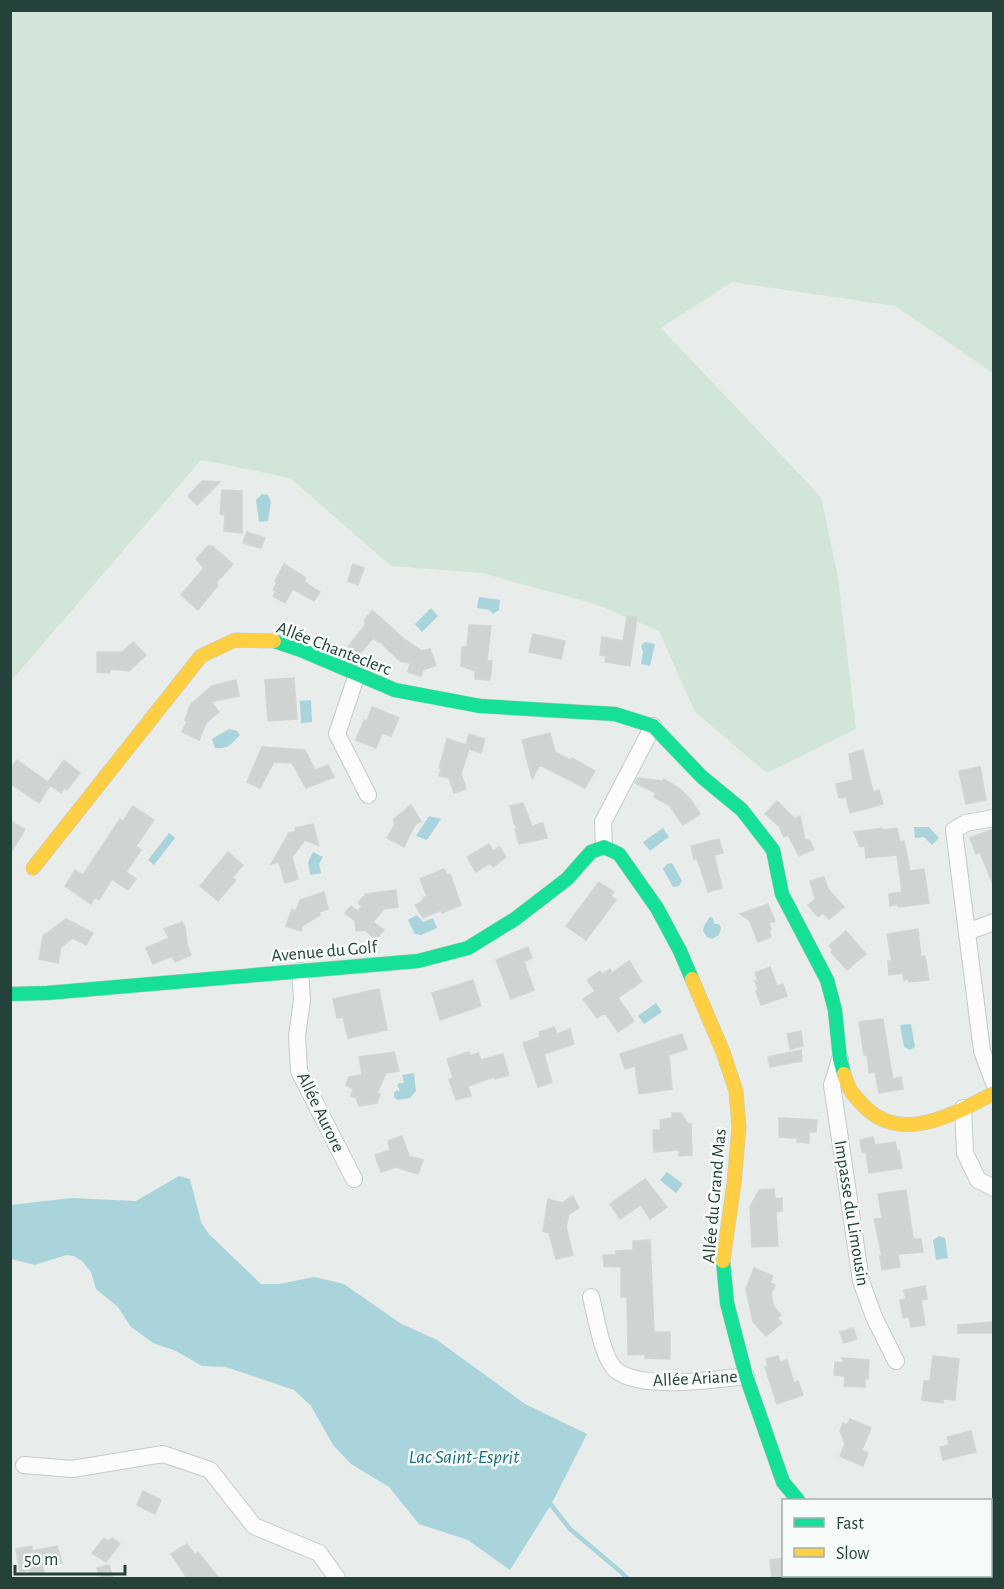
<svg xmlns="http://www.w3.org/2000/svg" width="1004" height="1589" font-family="'Alegreya Sans',sans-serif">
<rect width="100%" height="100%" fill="#e8edeb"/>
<path fill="#d1e6d8" d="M11,11H993V373L895,306L732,282L661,328L821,497L838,577L856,729L767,773L695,712L659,631L595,604L482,573L391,566L290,478L201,460L11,681Z"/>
<path fill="#a9d4db" d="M262,494L268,495L271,502L268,521L259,522L256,500Z
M479,597L500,600L499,610L493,614L489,610L477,608Z
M431,608L438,616L422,632L415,624Z
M645,642L655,644L650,666L641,664L643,652L641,646Z
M311,700L312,722L301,723L300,701Z
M229,729L237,731L240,735C231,744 229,749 215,748L212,739Z
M429,816L441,819L427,840L416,836Z
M914,827H929L939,838L932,845L924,837L915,838Z
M663,828L669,837L650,851L643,842Z
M169,833L175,838L154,865L148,860Z
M313,852L323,857L319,864L321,873L310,875L308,862Z
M672,863L682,881L679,886L673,887L663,869L667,864Z
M417,915L423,922L433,918L437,928L421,935L415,934L408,920Z
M710,917L713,918L714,924H719L721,928L719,935L712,939L707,937L703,931L704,926Z
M656,1003L662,1012L644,1024L638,1016Z
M911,1024L915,1047L910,1050L904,1047L900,1025Z
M414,1073L416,1091L410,1098L398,1100L394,1097V1092L400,1090L397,1086L399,1083H404L402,1075Z
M667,1172L683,1184L676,1193L660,1180Z
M179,1176L190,1179L201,1222L209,1234L261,1284H279L314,1277L344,1284L400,1323L437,1340L525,1404L587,1434L552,1503L510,1570L468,1540L419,1524L389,1487L351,1464L333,1445L311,1406L294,1390L226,1367L202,1366L176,1351L153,1343L131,1327L118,1307L96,1289L91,1272L82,1261L74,1256L66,1255L35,1265L11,1259V1205L71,1198L136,1201Z
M939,1236L945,1238L948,1258L936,1260L933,1240Z"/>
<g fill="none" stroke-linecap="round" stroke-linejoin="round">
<path stroke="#a9d4db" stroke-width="4.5" d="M548,1501L570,1529L621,1572L627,1578"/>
</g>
<path fill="#cfd4d2" stroke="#d1d6d4" stroke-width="1.5" d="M202,481L220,482L197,505L188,496Z
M222,490L242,491V533L224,531L225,515L220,514Z
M247,532L265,538L261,548L243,543Z
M208,546H212L233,564L216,583L218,585L198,610L181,595L204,568L196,559Z
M284,564L306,578L304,582L320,592L314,601L293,589L285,603L273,596L276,591L273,590L277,582L275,581Z
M353,564L364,568L358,585L348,581Z
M372,610L404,639L422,651L430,649L436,665L423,670L421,676L408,672L410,663L400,661L379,641L378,642L373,638L358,656L348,647L366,624L364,621Z
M627,616L637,617L630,666L605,662L606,656L600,655L602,637L623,641Z
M469,625L491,626L487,661H492L490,680L475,679V671L461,666L462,647H467Z
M533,634L565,641L561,659L529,652Z
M133,642L146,655L129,671L110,669V673L97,672V652H122Z
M294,678L297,719L268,721L265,680Z
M236,680L239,696L211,702L219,712L206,723L199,740L182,732L187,721L185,720L190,705L212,686Z
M372,707L399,718L391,736L382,733L376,748L356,740L364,720L367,721Z
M550,733L555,752L570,760L572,758L595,771L585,788L540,765L532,779L522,740Z
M469,734L485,739L481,753L469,749L461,774L466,789L454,793L449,778L439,776L441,769L439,768L447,739L466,745Z
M262,747L305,750L315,770L328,765L334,777L306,788L292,763L274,762L260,788L247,782Z
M863,750L873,792L879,790L883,804L850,813L846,797L839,798L836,784L853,780L849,754Z
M17,760L48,782L64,760L80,773L67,790L64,788L61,793L50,785L39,803L10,783V770Z
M980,767L986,800L966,804L959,771Z
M638,778L663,781L664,779L679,788L691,800L700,814L683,825L670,806L654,797L656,793L635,783Z
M777,801L795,819L800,816L805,840H809L814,849L799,856L788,835L784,837L779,826L765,814Z
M523,803L532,826L543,823L547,838L519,844L515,829L517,828L514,823L510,806Z
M411,805L421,821L415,825L404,847L387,838L395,824L393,820Z
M133,806L154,820L136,846L141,850L126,872L136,879L128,890L112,879L99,900L95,897L91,904L65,886L75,870L83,875L120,819L123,821Z
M10,821L25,829L10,854Z
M313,824L319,846L305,840L292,857L298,879L285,883L279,862L271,864L289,833L296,831L295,828Z
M882,828L883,830L897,828L900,842L904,841L910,871L924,869L929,903L899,907L898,904L890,906L889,894L902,892L897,855L866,858L865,846L860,847L854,832Z
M993,829V885L980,852L976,854L970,838Z
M719,839L723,853L714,855L722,888L708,892L701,870L697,859H694L691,846Z
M489,844L493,851L500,847L506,857L493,867L490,863L476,872L467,857Z
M228,852L243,865L232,878L236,880L218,901L200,886Z
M444,869L447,875L450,874L461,905L442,913L441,910L423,918L415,905L423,901V898L427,896L420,879Z
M824,877L828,889L844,907L829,919L823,913L818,917L808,905L815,899L810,881Z
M599,882L614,892L611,896L616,900L586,940L566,926Z
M396,890L398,907L384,909L373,922L384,930L376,940L365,930L356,931L355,921L345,913L351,906L358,911L362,906L358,903L366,894Z
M324,892L328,909L319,912L320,915L302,926L301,931L286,926L292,909L296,911L300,900Z
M768,904L775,921L769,923L771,930H769L771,937L758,942L750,921L740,914Z
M66,919L93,933L86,945L73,938L61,947L58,963L39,959L43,936Z
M182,922L185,927L187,944L191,955L175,962L172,956L153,964L146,948L169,938L164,929Z
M918,929L921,957L925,956L929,980L909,982L908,979L904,980L903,973L889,975L888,961H892L887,934Z
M846,931L866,954L847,970L831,952L833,950L829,946Z
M528,947L532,958L524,962L534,990L511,999L496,960Z
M629,961L642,981L618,998L634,1021L618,1032L605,1013L597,1018L583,999L595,991L587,980L600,971L602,974L610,969L612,973Z
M770,967L777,986L783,984L787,996L761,1005L756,991L758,990L755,981H758L755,973Z
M473,980L481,1006L440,1020L432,993Z
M379,989L387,1030L348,1038L343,1017L337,1018L333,999Z
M883,1019L891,1069L893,1079L901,1077L903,1089L879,1093L875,1072L869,1073L867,1054L864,1055L859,1022Z
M554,1027L557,1034L570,1029L574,1044L544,1054L552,1082L538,1087L523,1043L540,1037L539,1032Z
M801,1031L803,1046L790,1049L787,1034Z
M682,1034L687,1049L669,1055L672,1089L639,1094L635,1066L625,1069L620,1054Z
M801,1050L802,1061L770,1067L768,1057Z
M394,1052L399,1071L386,1073L377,1093L380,1094L377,1103L359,1106L356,1098L351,1096L353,1089L346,1085L349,1077L362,1075L359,1057Z
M469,1052L470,1056L478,1053L481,1060L503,1054L509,1075L495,1079L494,1077L468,1086L471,1096L456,1100L449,1079L453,1078L447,1059Z
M672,1113H681L688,1124H691L692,1155L679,1156V1150L654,1152L653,1130H661L660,1120L672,1118Z
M779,1118L817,1120L816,1132H809V1143L797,1142V1138L779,1137Z
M402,1136L409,1156L423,1160L418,1174L396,1167L381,1172L375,1155L390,1150L388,1141Z
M873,1137L875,1145L895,1142L897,1151L899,1150L902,1168L869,1173L866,1152H862L860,1140Z
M645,1179L667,1207L650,1219L641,1205L620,1219L610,1204Z
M774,1189L775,1199L782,1198V1211L776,1212L778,1246L752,1247L750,1207L759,1190Z
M906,1190L913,1239H921L923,1252L898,1254L900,1267L882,1270L880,1256H882L874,1219L882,1218L878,1194Z
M573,1196L579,1208L569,1214L566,1227L573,1255L556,1259L549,1233L543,1231L548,1199L562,1203Z
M650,1240L654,1332H670V1359L645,1358V1354L628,1355L627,1297H621V1267L604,1266L603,1255H616V1251L633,1250V1241Z
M754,1268L773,1276L770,1283L775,1285L771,1294L774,1307L781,1315L777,1318L782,1323L766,1336L753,1322L746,1289Z
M925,1286L927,1299L921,1300L925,1325L911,1327L909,1317L903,1318L900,1300L906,1299L904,1290Z
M993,1322V1333H958V1325Z
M853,1328L857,1339L844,1343L840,1332Z
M778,1356L780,1362L787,1360L794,1383L798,1381L803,1395L777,1404L765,1367H768L766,1359Z
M933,1356L959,1359L955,1400L943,1399V1403L922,1400L924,1381H930Z
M842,1358L869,1360L868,1379H865V1387L844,1386L845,1376L834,1375L835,1362L844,1363Z
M850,1419L871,1428L862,1450L868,1453L863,1466L840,1456L845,1444L840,1431L843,1423L847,1425Z
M971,1431L976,1452L943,1460L940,1447L949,1445L947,1437Z
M143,1491L161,1500L155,1514L137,1505Z
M104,1538L108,1541L112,1538L120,1544L106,1562L92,1553Z
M187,1544L195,1555L198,1552L219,1578H187L171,1554Z
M31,1546L33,1551L57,1546L62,1563L43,1567L44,1572L30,1574L29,1570L20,1572L16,1549Z
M783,1558V1578H772L770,1560Z
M109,1565L113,1578H101L97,1568Z"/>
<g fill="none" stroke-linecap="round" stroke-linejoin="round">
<g stroke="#c5cac8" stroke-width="18">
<path id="street" d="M357,674L337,734L368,795
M994,818L966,823L954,830L982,1051L994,1083
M604,847L603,822L653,726
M967,932L994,922
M300,971L302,1000L297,1036L299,1071L354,1179
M840,1059L832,1085L861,1281L874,1317L896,1361
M963,1108L965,1153L978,1180L994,1188
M591,1297C596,1316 602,1359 617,1371C643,1390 715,1380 746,1376
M24,1465L72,1469L163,1454L210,1470L254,1526L319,1553L337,1578"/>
</g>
<g stroke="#c3cbc8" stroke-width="15">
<path id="fast" d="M274,641L301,650L395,690L480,706L615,714L653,726L702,777L742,810L773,850L782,894L827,980L835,1010L840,1059L844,1074
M10,994L47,993L418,961L468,948L515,919L567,879L591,852L604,847L619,854L657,908L680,951L692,979
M723,1261L727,1303L746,1376L783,1482L798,1500
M881,1576L885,1578"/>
</g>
<g stroke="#c3cbc8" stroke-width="15">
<path id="slow" d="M33,868L201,656L235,640L274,641
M692,979L723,1052L736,1091L739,1127L734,1184L723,1261
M844,1074C850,1092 852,1094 866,1108C904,1144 956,1113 994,1093"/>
</g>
<use href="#street" stroke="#fcfcfc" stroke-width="16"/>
<use href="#fast" stroke="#16e098" stroke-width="14"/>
<use href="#slow" stroke="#ffcf43" stroke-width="14"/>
</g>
<g text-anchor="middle" stroke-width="5" stroke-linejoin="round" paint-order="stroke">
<g font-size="18" fill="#24423a" stroke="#f7fbf9">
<text transform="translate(334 648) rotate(21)" y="6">Allée Chanteclerc</text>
<text transform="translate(324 951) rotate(-5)" y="6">Avenue du Golf</text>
<text transform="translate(321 1112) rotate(64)" y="6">Allée Aurore</text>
<text transform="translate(714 1196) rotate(-85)" y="6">Allée du Grand Mas</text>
<text transform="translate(852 1213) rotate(81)" y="6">Impasse du Limousin</text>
<text transform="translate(695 1378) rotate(-3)" y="6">Allée Ariane</text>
</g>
<g font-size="20" font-style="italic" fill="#1c6f80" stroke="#f7fbf9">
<text x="464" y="1463">Lac Saint-Esprit</text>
</g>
</g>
<rect width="1004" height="1589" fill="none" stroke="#24423a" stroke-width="24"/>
<rect x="782" y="1499" width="210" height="78" fill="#f7fbf9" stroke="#a3b1ad" stroke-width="1.5"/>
<rect x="794" y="1518" width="30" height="9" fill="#16e098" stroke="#a3b1ad" stroke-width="1.5"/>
<text x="836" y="1529" font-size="18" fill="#24423a">Fast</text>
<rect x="794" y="1548" width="30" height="9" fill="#ffcf43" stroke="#a3b1ad" stroke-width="1.5"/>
<text x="836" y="1559" font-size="18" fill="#24423a">Slow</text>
<path d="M15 1565v9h110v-9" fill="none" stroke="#24423a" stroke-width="3"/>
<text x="24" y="1565" font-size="18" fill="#24423a" stroke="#f7fbf9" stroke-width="4.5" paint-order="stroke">50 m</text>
</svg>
